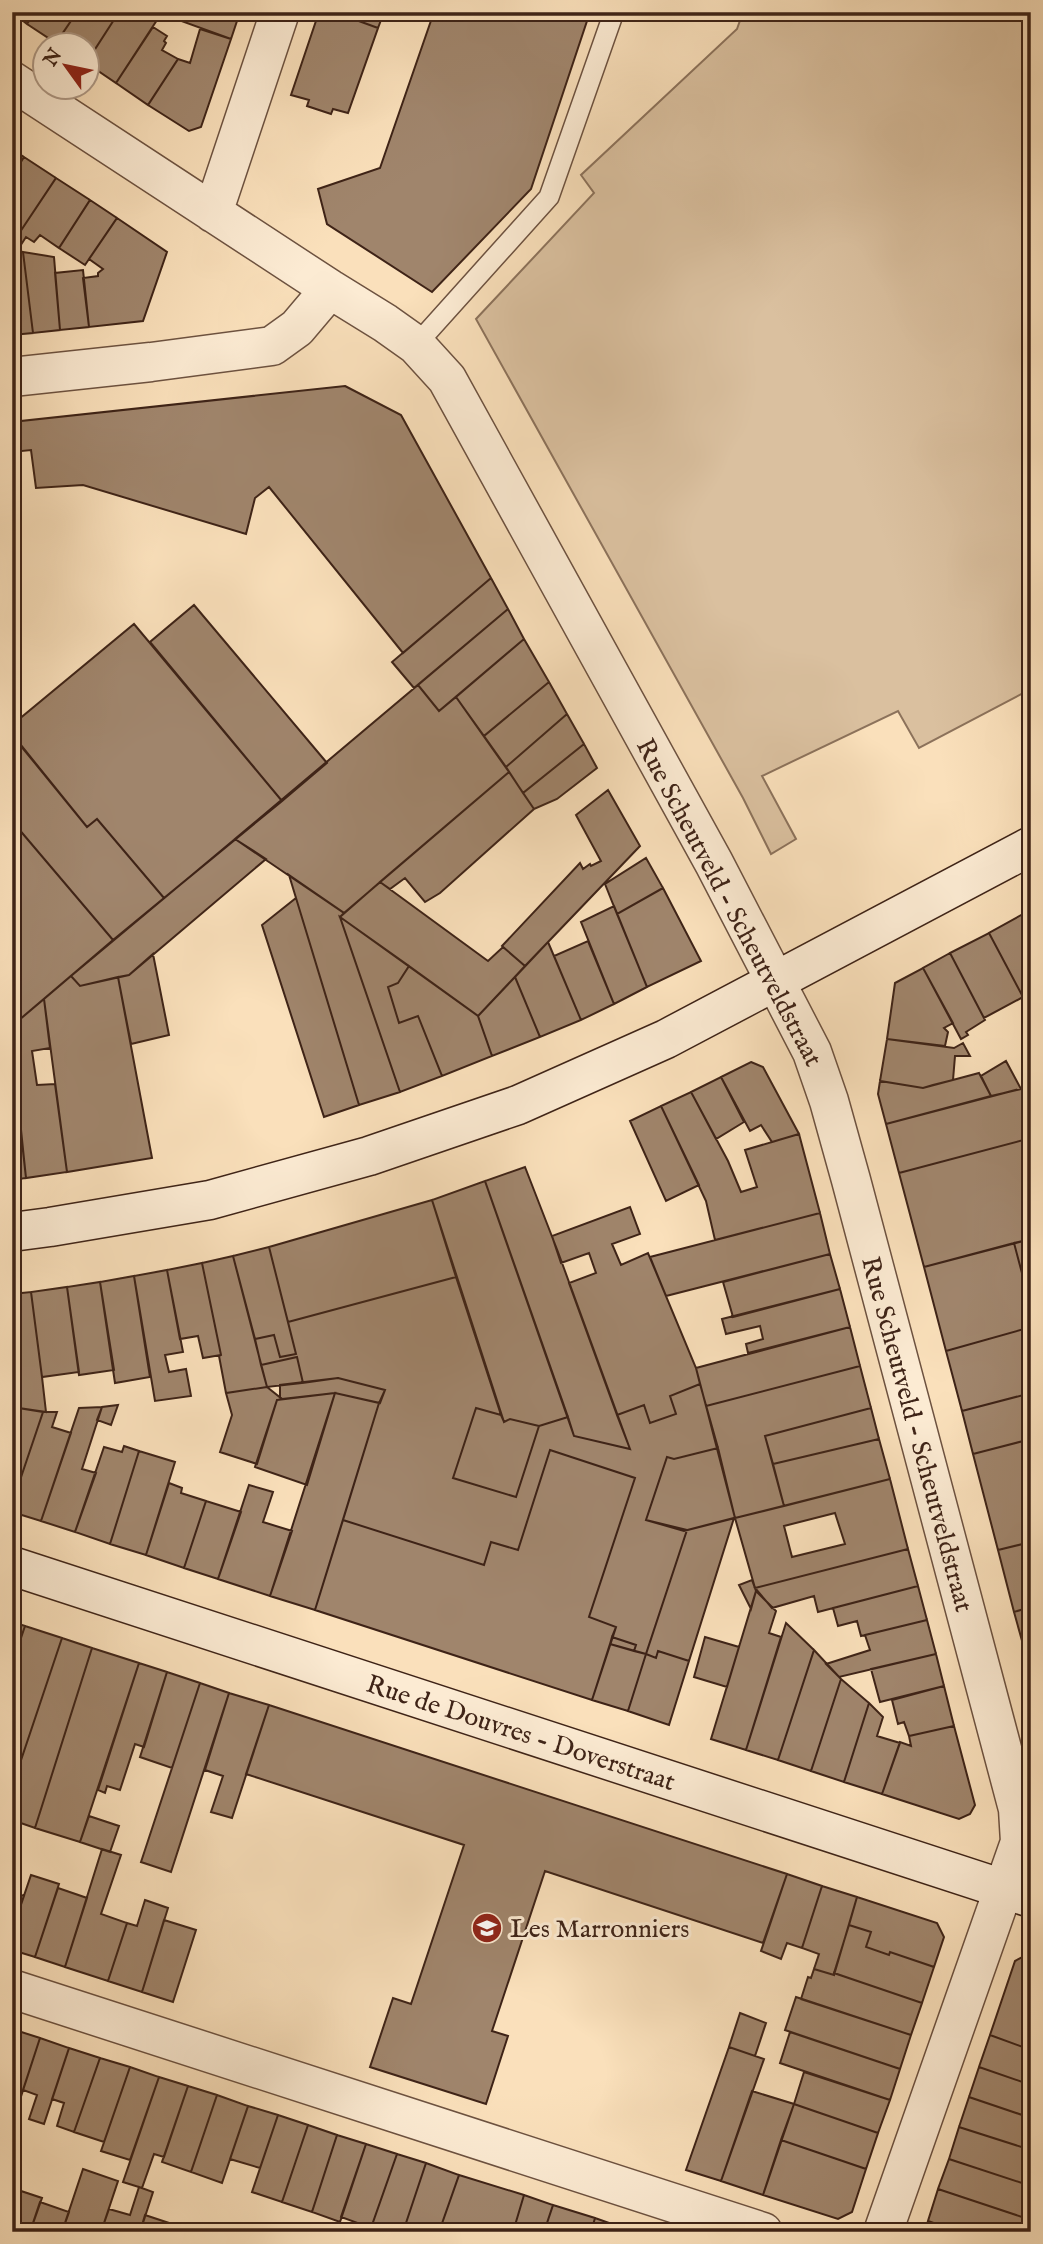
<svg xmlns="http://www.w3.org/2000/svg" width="1043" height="2244" font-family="'IM FELL English',serif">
<rect width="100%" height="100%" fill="#fae0bb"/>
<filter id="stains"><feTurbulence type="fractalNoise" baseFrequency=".00286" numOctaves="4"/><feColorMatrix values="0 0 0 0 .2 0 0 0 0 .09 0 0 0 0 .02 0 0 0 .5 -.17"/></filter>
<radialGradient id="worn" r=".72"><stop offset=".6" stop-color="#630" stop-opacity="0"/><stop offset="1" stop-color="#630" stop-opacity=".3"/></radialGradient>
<path fill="#dac09f" stroke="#8c725b" stroke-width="2" d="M743,12H1023L1031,25V689L919,748L898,711L762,776L796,839L771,854L743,798L476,319L594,193L581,175L737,29Z"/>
<path fill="#a0856c" stroke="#3e2317" stroke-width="2" fill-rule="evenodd" d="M12,12H35L27,24Z
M35,12H77L56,43L27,24Z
M77,12H119L88,60V46H60L56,43Z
M119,12H146L157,20L116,83L88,64V60Z
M163,12H240L231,39L162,14Z
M319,12H334L378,28L348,113L333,109L331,114L307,106L309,100L291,95Z
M334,12H384L378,28Z
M434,12H590L531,189L432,292L327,224L318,189L380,168Z
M153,27L167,36L164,41L166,43L162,50L178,59L148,105L116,83Z
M200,29L231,39L201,127L189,131L148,105L178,59L190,63Z
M12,149L24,157L12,176Z
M24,157L56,178L12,244V176Z
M56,178L90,200L59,248L40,235L34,242L26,237L17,251L12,250V244Z
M90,200L117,218L85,265L59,248Z
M117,218L167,252L143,321L89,327L83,278L98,276V273L103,269L89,259Z
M12,250L23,252L33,333L12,335Z
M23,252L54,257L60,330L33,333Z
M83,270L89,327L60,330L55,273Z
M345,386L401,415L491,578L403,653L269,487L255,498L246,534L83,485L36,488L31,450L12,452V422Z
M491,578L508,609L414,688L392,662Z
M194,605L327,763L282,801L150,642Z
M508,609L524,639L439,711L418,685Z
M134,624L282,801L164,898L97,819L87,827L12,734V725Z
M524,639L549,682L484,736L456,697Z
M549,682L567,714L506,767L484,736Z
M418,685L439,711L456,697L509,772L344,913L235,839Z
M567,714L584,744L523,793L506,767Z
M16,740L87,827L97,819L164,898L113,940L12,821V743Z
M584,744L597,768L557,799L534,809L523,793Z
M509,772L534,809L440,893L425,902L405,878L390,889L380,882Z
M608,790L640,846L525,966L502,946L580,863L583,869L590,864L591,866L601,861L576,815Z
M12,821L113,940L12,1026Z
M235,839L266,859L129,975L80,986L71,976Z
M646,858L663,888L617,914L605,884Z
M289,875L344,913L340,917L400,1092L359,1105Z
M380,882L488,961L503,947L525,966L478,1016L340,917Z
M663,888L701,961L647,987L617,914Z
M296,898L359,1105L324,1117L262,925Z
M614,906L647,987L614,1004L581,922Z
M1023,914L1031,928V1012L989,933Z
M340,917L409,966L398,983L388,987L399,1023L418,1016L442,1076L400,1092Z
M989,933L1023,997L984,1018L950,953Z
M588,941L614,1004L581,1020L554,956Z
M548,942L581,1020L540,1037L515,977Z
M950,953L985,1020L966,1032L968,1035L961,1039L923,968Z
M153,954L169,1035L131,1044L118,977L129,975Z
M409,966L478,1016L492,1056L442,1076L418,1016L399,1023L388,987L398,983Z
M923,968L953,1023L944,1028L948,1032L945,1046L887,1039L895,983Z
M71,976L80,986L118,977L152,1158L67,1172L44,999Z
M515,977L540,1037L492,1056L478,1016Z
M44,999L50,1048L32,1051L37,1085L55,1084L67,1172L26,1178L12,1051V1026Z
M887,1039L954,1048L963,1043L970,1056H955L953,1080L933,1085L923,1088L880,1081Z
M1006,1061L1021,1089L991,1096L981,1076Z
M751,1062L763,1067L799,1134L772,1142L761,1125L750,1131L721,1077Z
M15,1072L26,1178L12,1180V1073Z
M979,1073L991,1096L886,1124L878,1094L880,1081L923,1088Z
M721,1077L744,1122L716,1139L691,1092Z
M1031,1086V1138L899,1173L886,1124Z
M691,1092L728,1161L741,1192L757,1187L745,1150L799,1134L820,1213L715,1240L706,1201L661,1106Z
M661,1106L699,1185L666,1201L630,1121Z
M1031,1138V1239L924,1267L899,1173Z
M525,1167L558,1252L630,1449L574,1436L485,1181Z
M485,1181L568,1417L539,1426L510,1419L504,1422L432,1200Z
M432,1200L456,1277L288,1322L269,1247Z
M630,1207L640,1234L612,1244L621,1265L648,1253L696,1368L700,1384L670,1396L676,1414L650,1423L644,1405L617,1415L569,1283L596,1273L589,1253L561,1263L552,1236Z
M820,1213L830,1254L666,1296L650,1257Z
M1031,1239V1307L1014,1243Z
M1014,1243L1031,1307V1327L946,1351L924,1267Z
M269,1247L296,1354L280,1357L274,1335L255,1339L233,1256Z
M830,1254L840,1289L733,1317L723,1282Z
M233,1256L267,1387L226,1393L219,1356L221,1355L202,1263Z
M202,1263L221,1355L203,1358L198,1336L180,1339L167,1270Z
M167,1270L183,1352L165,1355L169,1372L186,1369L191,1396L155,1401L134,1276Z
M134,1276L150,1377L115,1383L100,1282Z
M456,1277L501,1415L476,1408L453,1478L516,1497L539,1426L568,1417L574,1436L630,1449L617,1415L644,1405L650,1423L676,1414L670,1396L700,1384L718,1448L674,1459L667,1457L646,1520L687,1530L646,1654L634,1651L636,1645L612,1637L616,1627L589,1617L635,1478L550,1450L518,1550L491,1542L484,1565L343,1520L379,1403L385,1390L338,1378L303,1383L297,1357L261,1365L255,1339L274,1335L280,1357L296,1354L288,1322Z
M100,1282L114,1370L79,1375L67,1287Z
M67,1287L79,1372L42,1377L31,1292Z
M840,1289L850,1327L748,1353L746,1344L763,1339L760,1326L726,1334L722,1319Z
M31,1292L42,1377L46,1412L12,1407V1294Z
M850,1327L860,1366L706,1406L696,1368Z
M1031,1327V1393L962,1411L946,1351Z
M297,1357L303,1383L267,1387L261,1365Z
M860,1366L871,1408L765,1436L784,1506L735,1518L706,1406Z
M338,1378L385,1390L380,1403L335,1393L282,1399L280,1397V1385Z
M267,1387L282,1399L277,1400L257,1464L220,1452L232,1415L226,1393Z
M335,1393L379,1403L315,1610L270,1596Z
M335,1393L307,1485L255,1467L277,1400Z
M1031,1393V1439L973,1454L962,1411Z
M118,1405L111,1425L97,1420L102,1407Z
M12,1407L43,1412L12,1504V1426L15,1417H12Z
M102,1407L82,1469L96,1473L75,1532L41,1521L79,1408Z
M476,1408L501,1415L504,1422L510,1419L539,1426L516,1497L453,1478Z
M871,1408L879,1439L773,1464L765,1436Z
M43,1412H57L52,1427L71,1433L41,1521L12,1512V1504Z
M879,1439L890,1479L784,1506L773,1464Z
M1031,1439V1542L998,1550L973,1454Z
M124,1446L139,1451L110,1544L75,1532L104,1447L122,1452Z
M718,1448L735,1518L684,1531L646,1520L667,1457L674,1459Z
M550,1450L635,1478L589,1617L616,1627L592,1700L315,1610L343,1520L484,1565L491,1542L518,1550Z
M139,1451L175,1462L146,1555L110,1544Z
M890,1479L908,1549L755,1588L735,1518ZM835,1513L845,1544L792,1557L784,1526Z
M169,1483L182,1488L181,1493L206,1501L184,1568L146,1555Z
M249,1485L273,1492L263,1522L292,1531L270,1596L218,1579Z
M206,1501L241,1512L218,1579L184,1568Z
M734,1518L689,1661L658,1651L656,1658L646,1654L687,1530Z
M1031,1542V1607L1014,1612L998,1550Z
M908,1549L918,1586L818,1612L814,1596L772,1608L755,1588Z
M752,1580L756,1591L751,1609L739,1585Z
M918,1586L927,1620L861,1636L857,1621L838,1626L833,1608Z
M756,1591L776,1611L769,1633L781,1637L746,1750L711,1739Z
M1031,1607V1673L1014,1612Z
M927,1620L936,1654L839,1677L826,1664L870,1650L865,1635Z
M12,1622L25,1626L12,1665Z
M786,1623L814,1650L778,1760L746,1750Z
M25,1626L62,1638L12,1787V1665Z
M612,1637L636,1645L634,1651L610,1644Z
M705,1637L739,1647L727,1687L694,1677Z
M62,1638L92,1648L35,1828L12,1820V1787Z
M610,1644L646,1654L628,1711L592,1700Z
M92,1648L139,1663L80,1842L35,1828Z
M814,1650L841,1679L811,1771L778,1760Z
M658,1651L689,1661L669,1725L628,1711L646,1654L656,1658Z
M936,1654L944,1686L880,1702L871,1669Z
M139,1663L167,1672L144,1747L135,1744L120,1790L107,1786L105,1793L98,1790Z
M167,1672L200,1683L172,1768L140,1757Z
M841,1679L869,1703L844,1782L811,1771Z
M200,1683L229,1693L171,1872L141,1862Z
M944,1686L954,1726L909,1736L904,1722L898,1724L892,1700Z
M229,1693L269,1705L232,1818L211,1812L223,1776L205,1770Z
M869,1703L883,1717L877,1736L900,1743L882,1794L844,1782Z
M269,1705L787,1874L763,1943L545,1871L492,2031L508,2036L486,2104L370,2067L393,1998L411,2004L464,1845L246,1774Z
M954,1726L975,1805L970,1814L959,1819L882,1794L900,1742L911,1746L909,1736Z
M89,1816L119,1826L110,1852L80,1842Z
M102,1849L121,1855L101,1914L127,1923L108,1981L65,1967Z
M787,1874L822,1886L802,1948L787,1943L781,1959L761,1951Z
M31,1875L59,1884L35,1957L12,1950V1931Z
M822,1886L857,1897L834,1975L814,1969L819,1954L802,1948Z
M58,1888L87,1898L65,1967L35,1957Z
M12,1892L24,1896L12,1931Z
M857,1897L937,1923L944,1937L934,1967L890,1952L889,1955L866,1947L871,1932L849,1925Z
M145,1900L168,1908L142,1992L108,1981L127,1923L137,1926Z
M164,1920L196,1930L173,2002L142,1992Z
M849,1925L871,1932L866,1947L889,1955L890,1952L934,1967L922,2003L834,1973Z
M1030,1953H1031V2050L990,2035L1015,1961Z
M814,1969L834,1975V1973L922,2003L911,2035L801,1999L808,1977L811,1978Z
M796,1997L911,2035L900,2069L785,2030Z
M740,2013L766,2023L755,2056L729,2047Z
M12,2029L40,2038L15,2115H12Z
M790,2032L900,2069L890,2100L780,2063Z
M990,2035L1031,2050V2085L979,2067Z
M40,2038L69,2048L44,2124L29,2119L37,2095L23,2090Z
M729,2047L764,2059L721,2181L686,2170Z
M69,2048L100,2058L74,2132L57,2126L64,2103L52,2099Z
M100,2058L130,2067L104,2142L74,2132Z
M130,2067L159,2077L130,2160L101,2151Z
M979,2067L1031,2085V2118L969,2097Z
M804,2072L890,2100L878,2133L794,2104Z
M159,2077L188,2086L164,2157L154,2154L142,2188L123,2182Z
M188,2086L217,2095L191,2172L162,2162Z
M752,2091L794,2104L763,2195L721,2181Z
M217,2095L248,2106L222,2183L191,2172Z
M969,2097L1031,2118V2150L959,2127Z
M794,2104L878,2133L866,2169L781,2140Z
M248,2106L278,2115L260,2168L230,2159Z
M278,2115L308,2125L282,2202L252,2192Z
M308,2125L337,2135L312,2212L282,2202Z
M959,2127L1031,2150V2186L949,2159Z
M337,2135L366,2144L340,2222L312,2212Z
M781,2140L866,2169L852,2212L838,2219L763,2195Z
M366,2144L397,2154L371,2228L341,2217Z
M397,2154L426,2163L403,2232H382L371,2228Z
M949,2159L1031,2186V2220L938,2189Z
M426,2163L459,2175L439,2232H403Z
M83,2169L118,2181L101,2232H62Z
M459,2175L524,2195L513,2232H439Z
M139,2187L153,2192L140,2232H101L109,2209L130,2215Z
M12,2188L42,2198L30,2232H12Z
M938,2189L1031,2220V2232H959L928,2221Z
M524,2195L553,2205L544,2232H513Z
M40,2202L69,2212L62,2232H30Z
M553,2205L595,2218L591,2232H544Z
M145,2215L175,2225L173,2232H140Z
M595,2218L629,2230L628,2232H591Z
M928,2221L959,2232H924Z"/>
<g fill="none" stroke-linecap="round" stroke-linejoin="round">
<g stroke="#6d5240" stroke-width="22">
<path id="lane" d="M416,345L549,197L614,12"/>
</g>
<g stroke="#6d5240" stroke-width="41">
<path id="street" d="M12,81L330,289L385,323L416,345L447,379L714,863L812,1052L829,1101L851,1180L1018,1809L1020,1842L883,2232
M213,213L280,12
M12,377L151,362L272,346L297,328L330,289
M12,1989L763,2232"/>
</g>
<g stroke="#3e2317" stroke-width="41">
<path id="secondary" d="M12,1232L50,1227L210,1200L369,1156L518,1105L666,1039L1031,846
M12,1566L1031,1898"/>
</g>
<use href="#lane" stroke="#fcebd3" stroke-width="19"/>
<use href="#street" stroke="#fcebd3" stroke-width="38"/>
<use href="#secondary" stroke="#fcebd3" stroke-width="38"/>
</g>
<defs>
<g id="school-disc" transform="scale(1.575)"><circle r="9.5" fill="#8f2418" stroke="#fcebd3"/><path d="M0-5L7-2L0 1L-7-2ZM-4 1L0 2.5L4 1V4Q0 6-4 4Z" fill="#fff"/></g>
</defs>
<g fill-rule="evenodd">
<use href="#school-disc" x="487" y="1928"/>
</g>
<g text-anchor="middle" stroke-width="6" stroke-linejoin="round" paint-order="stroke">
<g font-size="26" fill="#3e2317" stroke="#fcebd3">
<text transform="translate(730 902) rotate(62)" y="9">Rue Scheutveld - Scheutveldstraat</text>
<text transform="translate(918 1434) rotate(75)" y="9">Rue Scheutveld - Scheutveldstraat</text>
<text transform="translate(521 1732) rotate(18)" y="9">Rue de Douvres - Doverstraat</text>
</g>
<g font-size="26" fill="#3e2317" stroke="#fcebd3" text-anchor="start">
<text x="510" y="1937">Les Marronniers</text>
</g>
</g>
<rect width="1043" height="2244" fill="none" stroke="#fae0bb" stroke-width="42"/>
<rect x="14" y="14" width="1015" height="2216" fill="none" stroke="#3e2317" stroke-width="3.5"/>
<rect x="21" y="21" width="1001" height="2202" fill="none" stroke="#3e2317" stroke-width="2"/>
<g transform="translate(66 66) rotate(303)"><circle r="33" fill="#fcebd3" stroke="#b09b88" stroke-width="2"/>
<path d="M0-5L12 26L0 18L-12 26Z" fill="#8f2418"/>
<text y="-10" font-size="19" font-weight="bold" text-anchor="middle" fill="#3e2317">N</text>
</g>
<rect width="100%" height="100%" filter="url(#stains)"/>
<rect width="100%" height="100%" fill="url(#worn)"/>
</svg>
